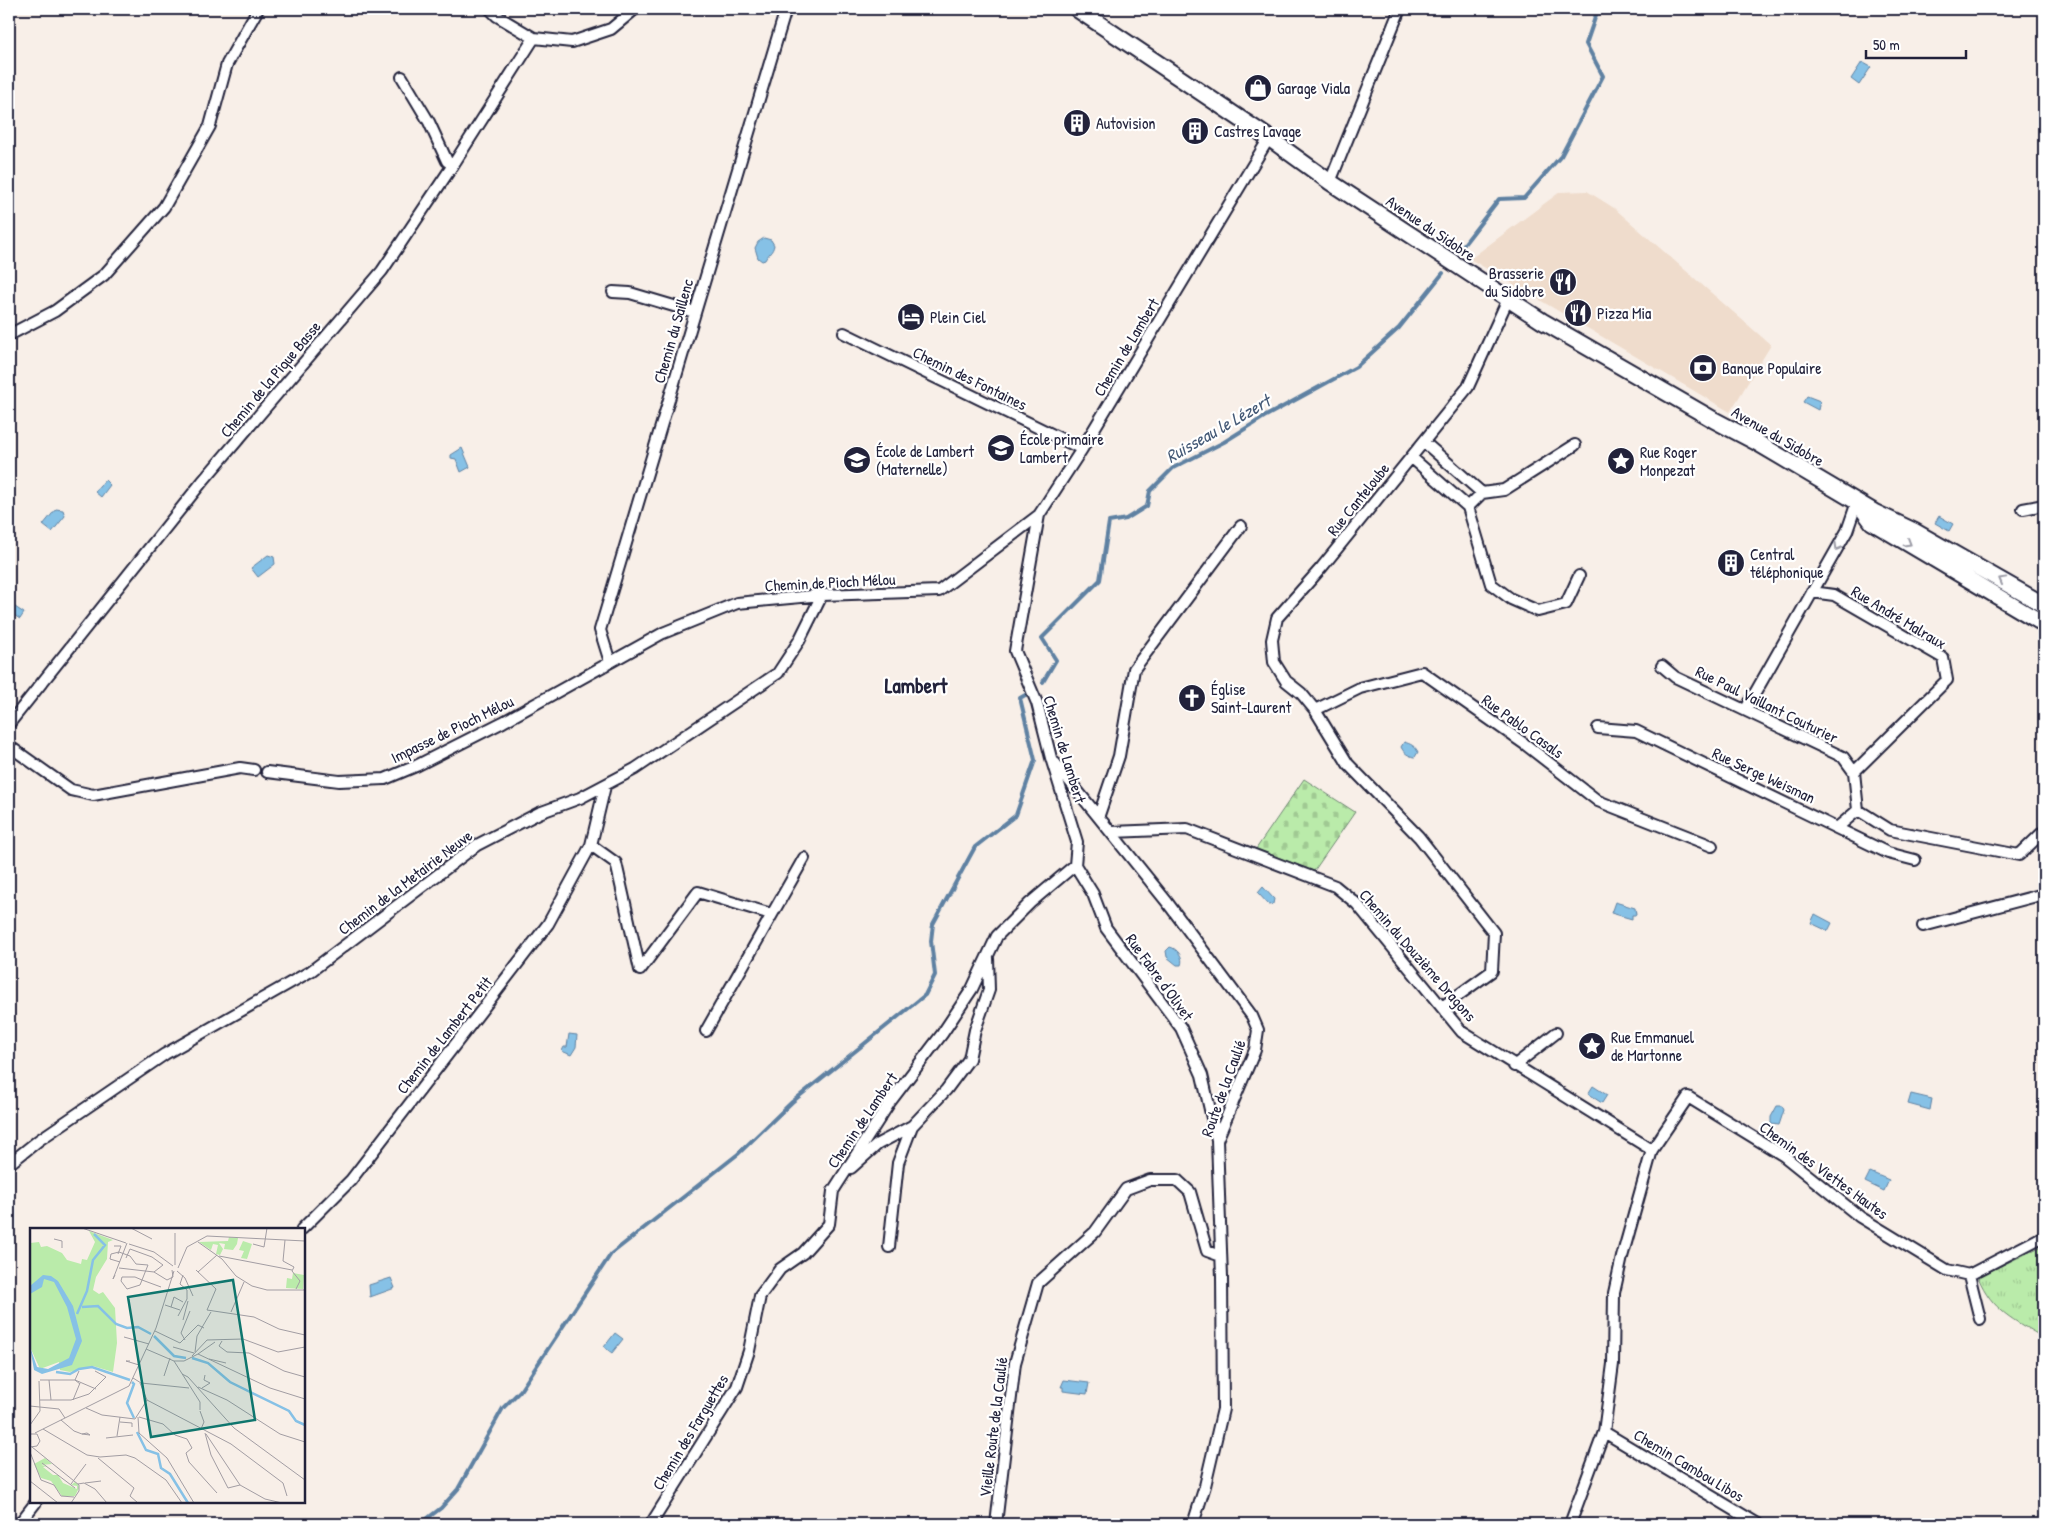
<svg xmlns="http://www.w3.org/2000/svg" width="2053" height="1533" font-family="'Patrick Hand',sans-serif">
<defs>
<pattern id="grass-tufts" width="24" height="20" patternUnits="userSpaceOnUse" patternTransform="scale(1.25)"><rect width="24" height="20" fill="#baebaa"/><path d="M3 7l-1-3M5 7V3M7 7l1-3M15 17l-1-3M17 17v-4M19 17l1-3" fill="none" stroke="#a0c993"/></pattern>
<pattern id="cemetery-stones" width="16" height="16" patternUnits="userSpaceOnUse" patternTransform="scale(1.25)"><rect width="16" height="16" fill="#baebaa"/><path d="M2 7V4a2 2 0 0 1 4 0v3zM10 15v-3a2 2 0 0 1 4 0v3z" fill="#a0c993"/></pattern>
</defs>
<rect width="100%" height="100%" fill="#f8efe8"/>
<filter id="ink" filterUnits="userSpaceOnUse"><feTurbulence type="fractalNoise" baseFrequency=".02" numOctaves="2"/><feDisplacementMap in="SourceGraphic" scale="10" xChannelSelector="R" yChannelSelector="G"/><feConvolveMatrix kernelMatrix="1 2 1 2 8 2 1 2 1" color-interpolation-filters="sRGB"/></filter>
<g filter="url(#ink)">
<path fill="#efdccc" d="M1587,191L1614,208L1771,345L1730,412L1470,259L1560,192Z"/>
<path fill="url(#grass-tufts)" stroke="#6e8672" d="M2042,1246L2044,1247V1338C2014,1320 1992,1311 1978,1277Z"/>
<path fill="url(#cemetery-stones)" stroke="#6e8672" d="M1304,779L1355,812L1314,871L1256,849Z"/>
<path fill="#86c1e6" stroke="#5e81a2" d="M1862,62L1871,67L1859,85L1851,79Z
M764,238L771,240L774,245C773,252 768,254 765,260L762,261L758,258L755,248L758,242Z
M1807,396L1820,401L1818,410L1803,402Z
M462,448L470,467L461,472L456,459L451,458V455Z
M105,480L110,485L101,497L95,492Z
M56,509L63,510L65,516L52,532L43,525Z
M1939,516L1953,524L1949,531L1935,523Z
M268,555L274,557L275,564L258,577L251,568Z
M9,603L24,613L20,619L9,612Z
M1404,742C1411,744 1415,746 1418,752L1415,757C1408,756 1404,753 1401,747Z
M1263,887L1274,899L1273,904L1269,905L1258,893Z
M1615,902L1635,908L1636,915H1632V919L1611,913Z
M1815,914L1832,923L1828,931L1811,923Z
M1170,947C1178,949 1184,958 1181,965H1177L1167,957L1166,951Z
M569,1034L577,1035L576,1047L571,1055L562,1051L564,1047H567Z
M1593,1086L1607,1095L1602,1103L1588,1094Z
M1911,1094L1932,1099L1930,1110L1908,1104Z
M1777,1106H1782L1784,1110L1779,1125L1771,1124V1117Z
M1870,1172L1889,1180L1884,1191L1865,1182Z
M391,1278L395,1288L370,1297L369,1285Z
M615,1333L623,1339L612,1353L604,1347Z
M1064,1380L1089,1383L1087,1394L1063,1391V1387H1061Z"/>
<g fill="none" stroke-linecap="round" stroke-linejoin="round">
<path stroke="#5e81a2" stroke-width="4" d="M1458,252L1499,199L1524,198L1561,156L1603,76L1586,44L1598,9
M1043,682L1056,660L1042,638L1100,580L1109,522L1126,519L1147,506L1150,491L1173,468L1224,442L1264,417L1356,367L1399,328L1443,273
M420,1524L441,1508L458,1489L503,1408L520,1391L611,1254L738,1154L792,1102L925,995L935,975L931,941L933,924L975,847L1016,815L1035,760L1020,698L1027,694"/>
<g stroke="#22223b" stroke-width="14">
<path id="street" d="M490,9L497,16L534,38L572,42L611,29L635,9
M402,77L429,122L447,161L453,165
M1330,182L1400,9
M613,292L630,293L694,312
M844,333L1082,449
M9,335L55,311L104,275L164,207L210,126L227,64L258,9
M1424,442L1482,493
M1411,457L1468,507L1482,493L1504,490L1575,445
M1468,507L1491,584L1511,599L1538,611L1566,604L1579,576
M2023,509L2044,505
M1812,592L1834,595L1943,658L1947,680L1854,772
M610,662L600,630L786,9
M1662,666L1675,677L1843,757L1854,772L1858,810L1890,830L2019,855L2044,831
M1746,709L1847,531L1857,502
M1315,710L1360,688L1422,672L1526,745L1598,801L1712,846
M9,724L202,482L382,271L453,165L534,38
M1598,728L1636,731L1888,853L1915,860
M9,746L71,790L93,795L240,768L254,770
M1055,763L1167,902L1252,1016L1258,1030L1255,1050L1217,1140L1222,1277L1223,1409L1205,1486L1193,1524
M267,772L339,781L385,779L416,766L503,722L663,633L737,603L822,595L939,591L1039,515
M1099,815L1119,756L1134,669L1241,526
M1838,827L1858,810
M1112,832L1187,829L1335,886L1357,904L1462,1032L1652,1150
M591,845L616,863L640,970L698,892L771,914
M1075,865L1093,894L1106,928L1181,1028L1202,1075L1217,1140
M1923,926L2044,894
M1442,1007L1492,971L1494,933L1419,837L1348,764L1315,710L1301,693L1286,681L1274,662L1272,640L1277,618L1322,567L1468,387L1508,299
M706,1031L804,858
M1514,1066L1556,1033
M9,1164L39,1140L165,1054L311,971L477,845L539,813L580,798L635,769L778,673L799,641L822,595
M851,1168L878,1144L912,1126
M302,1229L351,1180L548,924L591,845L605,786
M889,1247L898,1163L912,1126L946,1090L969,1059L975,1030L989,990L988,958
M1969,1275L1980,1319
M1604,1432L1758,1524
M19,1524L36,1502
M651,1524L737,1387L749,1351L760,1296L780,1269L803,1253L829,1224L833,1191L890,1102L942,1034L972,989L997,936L1030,903L1075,865L1077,842L1051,758L1037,703L1015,651L1039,515L1082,449L1269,138
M996,1524L1015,1363L1038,1283L1095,1232L1126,1189L1150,1180H1177L1190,1192L1207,1251L1221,1256
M1570,1524L1604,1432L1613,1364L1614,1293L1622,1257L1652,1150L1688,1097L1784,1156L1860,1217L1947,1270L1969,1275L2044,1236"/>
</g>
<g stroke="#22223b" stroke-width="19">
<path id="secondary" d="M1077,9L1269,138L1330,182L1542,321L1714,420L1756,442L1874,512L1914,531L2044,605
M1864,511L1872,522L2044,624"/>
</g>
<use href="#street" stroke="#fff" stroke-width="10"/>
<use href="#secondary" stroke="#fff" stroke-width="15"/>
</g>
<defs><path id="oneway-chevron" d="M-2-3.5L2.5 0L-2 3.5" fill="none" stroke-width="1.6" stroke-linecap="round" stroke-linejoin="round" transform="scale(1.25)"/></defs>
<g stroke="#9c9ca7">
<use href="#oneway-chevron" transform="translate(1908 543) rotate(31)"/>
<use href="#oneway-chevron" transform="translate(1838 547) rotate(120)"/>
<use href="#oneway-chevron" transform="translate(2002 580) rotate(-151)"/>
</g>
</g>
<defs>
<g id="shop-disc" transform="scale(1.4375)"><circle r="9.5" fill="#22223b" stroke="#fff"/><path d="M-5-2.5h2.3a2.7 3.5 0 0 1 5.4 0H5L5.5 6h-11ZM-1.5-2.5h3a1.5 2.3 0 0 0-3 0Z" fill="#fff"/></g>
<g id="building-disc" transform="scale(1.4375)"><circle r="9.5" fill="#22223b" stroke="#fff"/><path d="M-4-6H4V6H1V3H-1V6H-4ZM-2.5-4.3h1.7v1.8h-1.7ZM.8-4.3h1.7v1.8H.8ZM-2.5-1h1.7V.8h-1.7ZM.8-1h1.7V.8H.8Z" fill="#fff"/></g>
<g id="restaurant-disc" transform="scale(1.4375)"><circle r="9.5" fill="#22223b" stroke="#fff"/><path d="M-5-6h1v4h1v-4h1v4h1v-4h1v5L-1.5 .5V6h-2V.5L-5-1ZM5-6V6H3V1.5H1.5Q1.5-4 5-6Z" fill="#fff"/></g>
<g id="hotel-disc" transform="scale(1.4375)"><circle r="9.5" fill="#22223b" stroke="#fff"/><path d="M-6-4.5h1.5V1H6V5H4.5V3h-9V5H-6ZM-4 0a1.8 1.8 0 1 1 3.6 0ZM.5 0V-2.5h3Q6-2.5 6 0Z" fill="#fff"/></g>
<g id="bank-disc" transform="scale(1.4375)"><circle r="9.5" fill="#22223b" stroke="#fff"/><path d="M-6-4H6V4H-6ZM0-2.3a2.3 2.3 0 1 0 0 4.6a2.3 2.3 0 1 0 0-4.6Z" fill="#fff"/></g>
<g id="school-disc" transform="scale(1.4375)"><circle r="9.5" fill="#22223b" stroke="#fff"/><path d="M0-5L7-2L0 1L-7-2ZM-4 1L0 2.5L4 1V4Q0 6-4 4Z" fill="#fff"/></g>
<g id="sight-disc" transform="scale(1.4375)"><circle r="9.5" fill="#22223b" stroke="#fff"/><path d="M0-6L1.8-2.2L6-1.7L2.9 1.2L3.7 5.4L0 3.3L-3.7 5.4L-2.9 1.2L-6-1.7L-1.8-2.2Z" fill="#fff"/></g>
<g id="church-disc" transform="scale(1.4375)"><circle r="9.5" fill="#22223b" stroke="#fff"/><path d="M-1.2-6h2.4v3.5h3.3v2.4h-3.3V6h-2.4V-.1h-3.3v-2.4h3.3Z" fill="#fff"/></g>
</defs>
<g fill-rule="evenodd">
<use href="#shop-disc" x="1258" y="88"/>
<use href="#building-disc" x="1077" y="123"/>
<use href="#building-disc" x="1195" y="131"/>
<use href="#restaurant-disc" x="1563" y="282"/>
<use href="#restaurant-disc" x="1578" y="313"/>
<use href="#hotel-disc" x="911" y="317"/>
<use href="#bank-disc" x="1703" y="368"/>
<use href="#school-disc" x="1001" y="448"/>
<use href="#school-disc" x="857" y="460"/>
<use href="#sight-disc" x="1621" y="461"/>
<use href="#building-disc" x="1731" y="563"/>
<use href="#church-disc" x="1192" y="698"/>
<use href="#sight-disc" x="1592" y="1046"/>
</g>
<g text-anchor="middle" stroke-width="4.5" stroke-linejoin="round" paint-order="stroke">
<g font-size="16" fill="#22223b" stroke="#fff" text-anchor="start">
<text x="1277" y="94">Garage Viala</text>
<text x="1096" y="129">Autovision</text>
<text x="1214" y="137">Castres Lavage</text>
<text x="1544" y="279" text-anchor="end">Brasserie<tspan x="1544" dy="18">du Sidobre</tspan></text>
<text x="1597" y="319">Pizza Mia</text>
<text x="930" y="323">Plein Ciel</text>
<text x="1722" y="374">Banque Populaire</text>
<text x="1020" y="445">École primaire<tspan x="1020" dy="18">Lambert</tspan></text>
<text x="876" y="457">École de Lambert<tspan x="876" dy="18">(Maternelle)</tspan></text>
<text x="1640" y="458">Rue Roger<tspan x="1640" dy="18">Monpezat</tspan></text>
<text x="1750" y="560">Central<tspan x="1750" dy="18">téléphonique</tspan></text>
<text x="1211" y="695">Église<tspan x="1211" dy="18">Saint-Laurent</tspan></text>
<text x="1611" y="1043">Rue Emmanuel<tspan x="1611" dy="18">de Martonne</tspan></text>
</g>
<g font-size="16" fill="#22223b" stroke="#fff">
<text transform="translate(1431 228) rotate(34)" y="6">Avenue du Sidobre</text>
<text transform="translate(673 331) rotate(-74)" y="6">Chemin du Saillenc</text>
<text transform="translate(1126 347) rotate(-59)" y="6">Chemin de Lambert</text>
<text transform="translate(970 378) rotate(26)" y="6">Chemin des Fontaines</text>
<text transform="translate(270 379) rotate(-50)" y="6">Chemin de la Pique Basse</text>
<text transform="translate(1778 436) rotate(30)" y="6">Avenue du Sidobre</text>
<text transform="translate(1358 499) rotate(-51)" y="6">Rue Canteloube</text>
<text transform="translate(830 582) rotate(-3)" y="6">Chemin de Pioch Mélou</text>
<text transform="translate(1899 617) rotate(31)" y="6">Rue André Malraux</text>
<text transform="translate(1767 704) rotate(26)" y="6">Rue Paul Vaillant Couturier</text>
<text transform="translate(1523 726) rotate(36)" y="6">Rue Pablo Casals</text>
<text transform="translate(452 729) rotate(-26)" y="6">Impasse de Pioch Mélou</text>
<text transform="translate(1065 749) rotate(73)" y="6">Chemin de Lambert</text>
<text transform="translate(1764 775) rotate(25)" y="6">Rue Serge Weisman</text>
<text transform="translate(405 882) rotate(-37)" y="6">Chemin de la Metairie Neuve</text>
<text transform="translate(1418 955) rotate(49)" y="6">Chemin du Douzième Dragons</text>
<text transform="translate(1160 977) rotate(54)" y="6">Rue Fabre d'Olivet</text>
<text transform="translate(444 1035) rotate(-52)" y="6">Chemin de Lambert Petit</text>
<text transform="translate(1223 1088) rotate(-70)" y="6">Route de la Caulié</text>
<text transform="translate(862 1120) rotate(-56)" y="6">Chemin de Lambert</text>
<text transform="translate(1824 1170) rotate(36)" y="6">Chemin des Viettes Hautes</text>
<text transform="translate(993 1427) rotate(-83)" y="6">Vieille Route de la Caulié</text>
<text transform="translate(690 1432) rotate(-59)" y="6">Chemin des Farguettes</text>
<text transform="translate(1689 1465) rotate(31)" y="6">Chemin Cambou Libos</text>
</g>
<g font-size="18" font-style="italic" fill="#455a77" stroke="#fff">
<text transform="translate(1218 429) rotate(-30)" y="6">Ruisseau le Lézert</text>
</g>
<g font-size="21" font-weight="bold" fill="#22223b" stroke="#fff">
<text x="916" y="693">Lambert</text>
</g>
</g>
<g transform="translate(30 1228)">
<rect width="275" height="275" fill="#f8efe8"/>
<path d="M199,9L208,10L207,16L203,22L194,21L195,16L189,15L193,21L190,27L186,26L188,17L183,16L181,22L169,14L198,13ZM213,13L222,16L217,31L211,30L214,23L209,22Z" fill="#baebaa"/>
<path d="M263,45L274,47L273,61L256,60L257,50L262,51Z" fill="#baebaa"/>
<path d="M59,3L83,12L78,14L77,31L66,49L63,62L69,66L73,64L85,80L87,115L83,144L63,138L40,144L30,142L29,134L10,141L0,119V15L9,14L11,19L17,18L32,25L37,32L51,36L52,31L57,32L65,14ZM15,230L22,236L11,237L17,238L13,239L23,247H28L33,255L47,261V258L41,257L45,254L48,256L49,260L45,268H32L21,253L11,250L4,236Z" fill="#baebaa"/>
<path d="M13,47L21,48L28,53L43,78L52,113L42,137L12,146L4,142L0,119L7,139L18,141L39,130L46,111L37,79L24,54L14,51L12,59L0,66V58Z" fill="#86c1e6"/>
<path fill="none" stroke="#86c1e6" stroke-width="2.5" d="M52,79L68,78L86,96L97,100L108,99L121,106M47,86L57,63L63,32L75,17L64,6M124,108L144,128L156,130M162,130L178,135L200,154L259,183L266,193L275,197M26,144L40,146L49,141L62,139L100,152M102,154L104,156L97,175L104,190M107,204L116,222L128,226L131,240L140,246L158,275"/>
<path fill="none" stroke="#a29da3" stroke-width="1" d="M52,0L96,15M101,0L122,11M24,11L32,13V20M255,12L253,33L264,39L262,43L270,53L266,61M168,14L192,31L206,48L222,58L237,62H275M99,16L124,24L143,38M223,16L234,19L237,0M84,18H91L88,26M189,28L262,42M96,30L100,21L122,29L133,37L124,44M90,34L80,31L81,26L89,24L100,28L106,36L118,37L112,52L131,59M145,37V5M89,40L124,44L137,52L143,49L142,42M148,40L157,19L177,8L275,13M166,42L186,61L177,82L224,89L249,101L275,107M147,43L155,50L163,68M168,44L187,27M85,47L83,51L97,15M92,49H105L112,52L110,57L97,61L91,53ZM135,77L150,82M141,79L144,69L153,74M201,84L214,54M148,88L157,71V62L150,56L153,47M153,92L158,73M125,103L150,115L168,97L174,100M94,109L119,116M155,112L151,105L160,83M192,113L189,118L197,124L219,125L254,143L275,149M143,119L164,125M116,121L144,133H154L168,126L240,160L275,171M165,124L167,108L181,84M168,126L185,114M162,128L177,112L213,111L248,124L275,119M179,131L196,135M100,133H96L109,137M144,133L170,174V182M49,143L45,152L50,156M152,146L158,149L204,200L275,252M134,148L140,130M103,150L111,155L159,160M10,152H45L66,161M19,152L21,172M168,159L197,172L250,206L275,214M172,160L180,155L174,152L175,147M10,172H41L59,166L76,149L65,143M43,172L50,155M117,172L201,216L253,255L257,268M0,178L29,181L35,190M56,180L72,187L105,191L117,172L110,155M170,183L174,194L171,201M108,189L109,205L137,230L164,275M109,189L133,196L145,207L157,211L162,220L156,225L159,234L187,265M31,192L44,203L52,206L60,207L57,205L52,206M90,194L102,195V199M0,197L10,183L9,153M13,201L57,227L70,229L96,227L105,230L136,252L152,275M5,205L99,158L126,100L144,43M175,205L181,227L198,260L210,257L235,271L252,275M0,206H7L10,213L7,218L0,219M176,206L210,257M87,208L90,189M76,210L103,207M2,219L49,257V263L41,275M0,224L11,252L24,257L31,268L44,269M68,230L104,260L100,268L108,275M12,235L45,260M0,253L28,275M55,255L71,253M41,256L56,236M48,256L54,255L65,261L77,275"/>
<path fill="#0f766e" fill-opacity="0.15" stroke="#0f766e" stroke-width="2.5" d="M203,52L225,192L121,209L98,69Z"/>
<rect width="275" height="275" fill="none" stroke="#22223b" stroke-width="2.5"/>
</g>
<rect width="2053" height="1533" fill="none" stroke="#fff" stroke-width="30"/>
<rect x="15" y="15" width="2023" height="1503" fill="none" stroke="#22223b" stroke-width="2" filter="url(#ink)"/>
<path d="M1866 50v8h100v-8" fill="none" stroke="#22223b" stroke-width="2.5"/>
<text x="1873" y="50" font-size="15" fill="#22223b" stroke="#ffffff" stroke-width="4" paint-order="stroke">50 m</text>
</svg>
